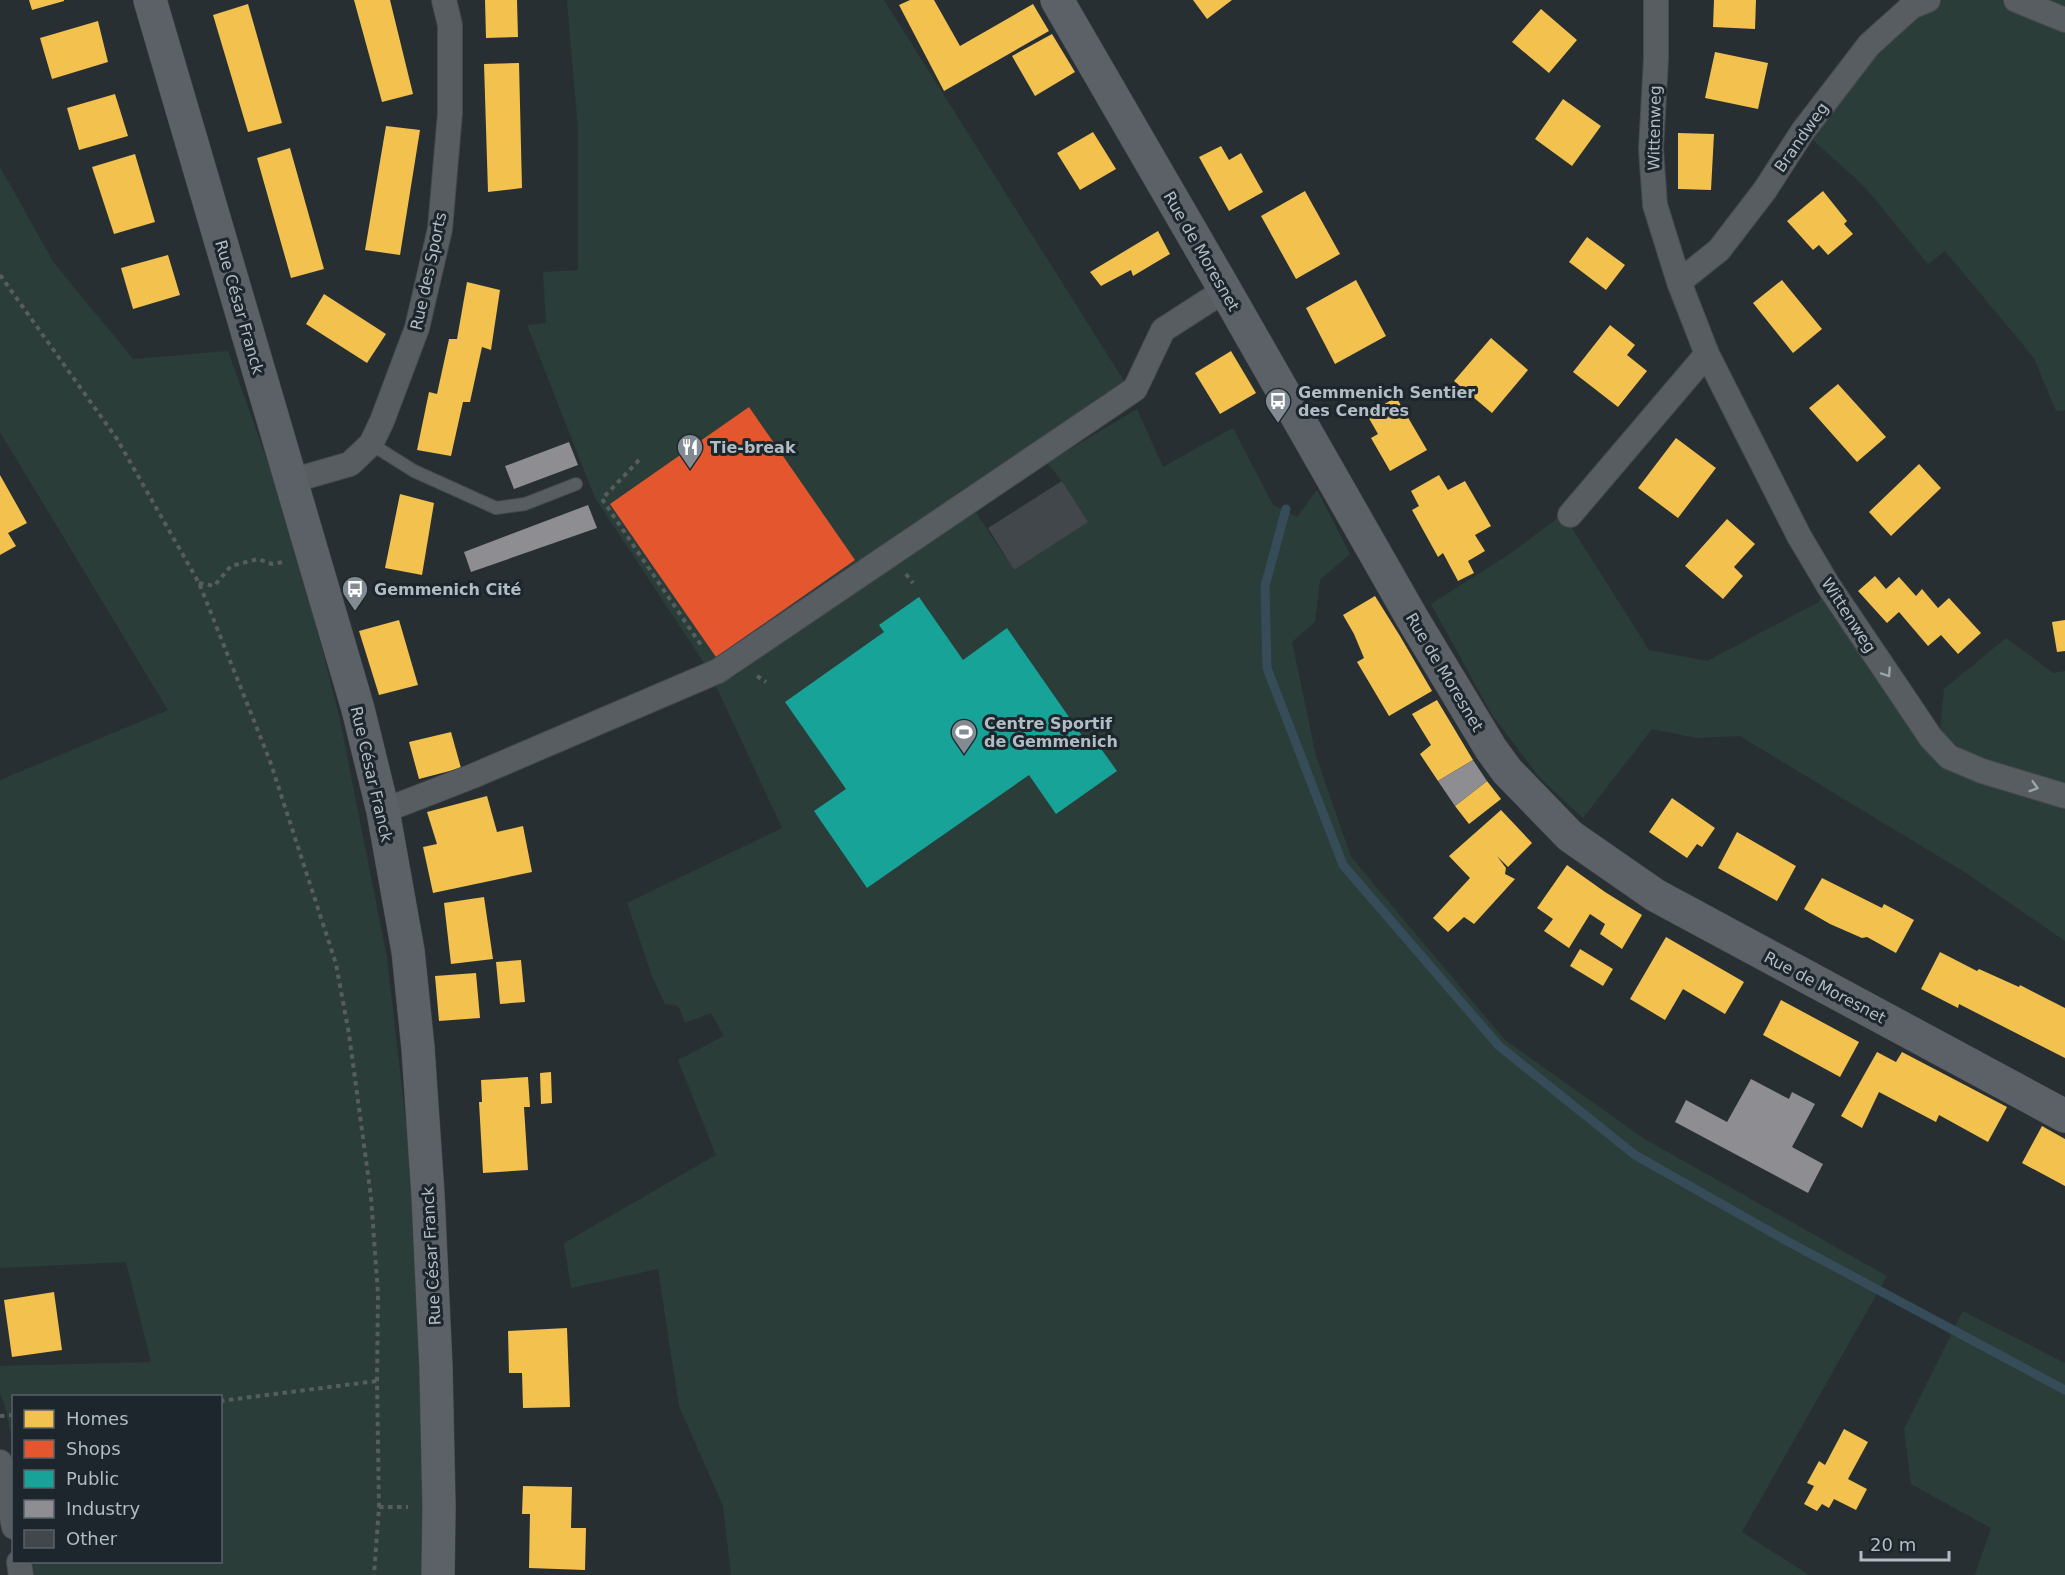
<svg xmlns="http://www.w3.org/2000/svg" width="2065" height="1575" font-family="'DejaVu Sans',sans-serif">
<rect width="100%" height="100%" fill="#282f32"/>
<path fill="#2b3d39" d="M567,0H884L1124,381L864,557L782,620L708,669L595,498L527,325L546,323L543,272L578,270V130Z
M1928,0H2065V410L2056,411L2034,358L1945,251L1928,264L1865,187L1803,131Z
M0,167L54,263L133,359L228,351L293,533L340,720L387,958L409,1149L423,1442L424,1575H34L33,1562H220V1396H14L13,1444L5,1406L0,1393V1366L151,1362L126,1262L0,1268V780L168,710L0,432Z
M1137,409L1163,467L1233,428L1273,505L1297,517L1317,490L1350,554L1320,580L1315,622L1292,642L1316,756L1351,857L1505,1040L1643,1138L1887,1276L1742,1532L1809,1575H731L723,1506L679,1406L658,1269L571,1288L564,1243L716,1155L678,1060L724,1036L711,1013L685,1023L678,1006L665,1004L652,976L627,903L782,828L716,686L738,674L745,661L973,508L1014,570L1087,522L1062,481L1047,463Z
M1563,514L1649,650L1707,661L1819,602L1822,592L1915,728L2065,800V941L1966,873L1740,736L1697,738L1652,729L1583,818L1540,778L1492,715L1431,604L1511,553Z
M2006,638L2053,673L2065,671V785L1988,763L1961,749L1940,731L1944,689Z
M1963,1311L2065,1363V1575H1975L1991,1528L1911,1484L1904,1429Z"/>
<path fill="#f2c14e" d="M29,0H64V1L32,10Z
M354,0H390L413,94L382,102Z
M485,0H517L518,37L486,38Z
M910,0H934L960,46L1033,4L1049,31L944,91L899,5Z
M1193,0H1232L1207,19Z
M1714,0H1756L1755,29L1713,27Z
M248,4L282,123L248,132L213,15Z
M1541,9L1577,40L1549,73L1512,42Z
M98,21L108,62L52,79L40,38Z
M1052,34L1075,72L1035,96L1012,56Z
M1715,52L1768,63L1758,109L1705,98Z
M519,63L522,188L488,192L484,64Z
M115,94L128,136L79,150L67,108Z
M1563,99L1601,126L1572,166L1535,139Z
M386,126L420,130L400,255L365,250Z
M1093,132L1116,169L1080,190L1057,153Z
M1678,133L1714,134L1711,190L1678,189Z
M1221,146L1229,160L1241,153L1263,192L1229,211L1199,157Z
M290,148L324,269L291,278L257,158Z
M135,154L155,222L114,234L92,167Z
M1305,191L1340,254L1296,279L1261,216Z
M1823,191L1847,221L1844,224L1853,234L1828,255L1819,245L1813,250L1787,221Z
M1158,231L1170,254L1133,276L1131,270L1101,286L1090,272Z
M1587,237L1625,265L1606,290L1569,262Z
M168,255L180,295L133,309L121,268Z
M1356,280L1386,336L1335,364L1306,308Z
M1782,280L1822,329L1793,353L1753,303Z
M467,282L500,290L491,350L482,347L470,402H463L451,456L417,450L429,392L437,394L449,339H457Z
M324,294L386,334L367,363L306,324Z
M1610,325L1635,345L1627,355L1647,371L1618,407L1573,372Z
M1491,338L1528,370L1492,413L1454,381Z
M1231,351L1256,393L1220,414L1195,373Z
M1838,384L1886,437L1857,462L1809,408Z
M1396,397L1427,450L1390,471L1371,438L1378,434L1367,415Z
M1676,438L1716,468L1678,518L1638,488Z
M1919,464L1941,488L1891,536L1869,512Z
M0,475L27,523L8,533L16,546L0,555Z
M1439,475L1448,490L1465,481L1491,526L1475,535L1485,551L1468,561L1474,573L1458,581L1443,553L1438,557L1412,510L1419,506L1411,491Z
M400,494L434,503L422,575L385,568Z
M1727,519L1755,544L1734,567L1743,576L1723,599L1685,566Z
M1875,576L1886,589L1899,577L1916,596L1922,589L1938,608L1949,598L1981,633L1958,654L1941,635L1928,646L1899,612L1887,623L1858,591Z
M1375,596L1400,636L1432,691L1389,716L1357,662L1364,658L1354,634L1343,615Z
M399,620L418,685L379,695L359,631Z
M2065,620V651L2057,652L2052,622Z
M1437,700L1473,760L1438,781L1420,754L1431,745L1412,714Z
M451,732L461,768L419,779L409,742Z
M1487,781L1501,799L1469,824L1455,806Z
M487,796L497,832L523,826L532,872L433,893L423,847L437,844L427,812Z
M1672,798L1715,828L1702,847L1697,844L1687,858L1649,832Z
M1501,810L1532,843L1508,867L1497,856L1506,868L1505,874L1515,879L1474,924L1464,917L1448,932L1433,918L1470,878L1449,856Z
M1737,832L1796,866L1777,901L1718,868Z
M1567,865L1605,892L1642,915L1622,949L1600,934L1605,924L1590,914L1569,948L1544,931L1553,919L1537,908Z
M1822,878L1882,908L1884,904L1914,920L1896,953L1867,937L1862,938L1830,924L1804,909Z
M484,897L493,959L451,964L444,903Z
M1666,937L1744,982L1725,1014L1683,989L1665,1020L1630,999Z
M1580,949L1613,969L1603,986L1570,966Z
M1940,952L1977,971L1979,969L2019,987L2020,985L2065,1008V1058L1959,1004L1958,1008L1921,989Z
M521,960L525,1002L500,1004L496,962Z
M476,973L480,1018L439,1021L435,976Z
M1781,1000L1859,1042L1840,1077L1763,1035Z
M1877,1052L1896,1062L1902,1052L2007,1107L1988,1142L1939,1115L1936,1122L1879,1092L1862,1128L1841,1116Z
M551,1072L552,1103L541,1104L540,1073Z
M528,1077L530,1107H524L528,1170L483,1173L479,1102H482L481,1080Z
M2042,1126L2065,1139V1186L2022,1163Z
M54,1292L62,1350L12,1357L4,1300Z
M567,1328L570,1407L523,1408L522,1373H509L508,1331Z
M1844,1429L1868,1442L1848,1479L1867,1489L1856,1510L1834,1499L1829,1508L1822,1504L1817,1511L1804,1504L1814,1486L1807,1483L1819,1461L1825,1465Z
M523,1486L572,1487L571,1528H586L585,1570L529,1568L530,1514H522Z"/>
<path fill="#e4572e" d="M749,407L855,560L716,657L610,504Z"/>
<path fill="#17a398" d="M919,597L963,660L1007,628L1085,740L1091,735L1117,771L1056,814L1029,775L867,888L814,811L846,789L785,702L884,632L879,625Z"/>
<path fill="#8d8d92" d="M569,442L578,465L514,489L505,466Z
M588,505L597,528L471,572L464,552Z
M1473,760L1487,781L1455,806L1438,781Z
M1751,1079L1789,1099L1792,1092L1815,1104L1792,1147L1823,1164L1808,1193L1675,1122L1686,1100L1727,1122Z"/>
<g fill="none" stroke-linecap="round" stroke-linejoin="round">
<path stroke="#364c59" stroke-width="9" d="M1286,509L1265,586L1267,668L1343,865L1499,1046L1635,1155L1785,1240L2065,1390"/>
</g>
<path fill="#41474a" d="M1062,481L1088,522L1014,570L988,528Z"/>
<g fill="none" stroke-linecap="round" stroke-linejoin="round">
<g stroke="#464a4d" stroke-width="14">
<path id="lane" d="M371,444L414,471L496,508L525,504L576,484"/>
</g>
<g stroke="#464a4d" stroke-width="26">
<path id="street" d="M1656,0V59L1651,149L1655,205L1679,282L1707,354L1799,536L1828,585L1931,738L1949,757L1982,771L2065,796
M2016,0L2065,20
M1679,282L1719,250L1765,190L1803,131L1869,45L1911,7L1928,0
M291,481L350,464L371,444L382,421L417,328L440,229L450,113V25L444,0
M1570,515L1707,354
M383,811L473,776L718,671L1135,389L1163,330L1225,290
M0,1462L14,1527
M19,1562L21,1575"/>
</g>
<g stroke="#464a4d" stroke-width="34">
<path id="secondary" d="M150,0L358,709L383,811L408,951L418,1048L428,1195L436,1368L439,1507L438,1575
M1057,0L1225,290L1412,618L1491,749L1507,771L1570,836L1655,895L2065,1116"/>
</g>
<path stroke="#575c5f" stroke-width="4" stroke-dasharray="4.5 4.5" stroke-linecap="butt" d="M0,275L117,439L199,583L270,761L336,964L349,1034L371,1197L378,1294L377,1381L379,1507L374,1575
M639,460L602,499L703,648
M906,574L913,583
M199,583L214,586L231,566L258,559L272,564L283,562
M757,676L766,682
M220,1401L377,1381
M0,1416L14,1415
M379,1507H408"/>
<use href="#lane" stroke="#575d61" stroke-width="12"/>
<use href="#street" stroke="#575d61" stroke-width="24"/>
<use href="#secondary" stroke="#5b6166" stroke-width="33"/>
</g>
<defs><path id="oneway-chevron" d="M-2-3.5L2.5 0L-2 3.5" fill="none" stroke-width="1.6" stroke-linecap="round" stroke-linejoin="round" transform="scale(1.5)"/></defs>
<g stroke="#9aa4ab">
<use href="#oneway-chevron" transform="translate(1887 673) rotate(56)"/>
<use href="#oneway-chevron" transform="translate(2034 787) rotate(16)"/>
</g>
<defs>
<g id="bus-pin" transform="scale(1.35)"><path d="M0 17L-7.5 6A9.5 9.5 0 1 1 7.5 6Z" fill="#818b91" stroke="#1c262c"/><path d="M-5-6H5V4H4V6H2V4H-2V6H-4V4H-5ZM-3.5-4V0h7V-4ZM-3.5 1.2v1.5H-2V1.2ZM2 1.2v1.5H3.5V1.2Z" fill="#fff"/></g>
<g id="restaurant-pin" transform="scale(1.35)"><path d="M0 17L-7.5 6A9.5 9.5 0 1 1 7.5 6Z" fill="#818b91" stroke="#1c262c"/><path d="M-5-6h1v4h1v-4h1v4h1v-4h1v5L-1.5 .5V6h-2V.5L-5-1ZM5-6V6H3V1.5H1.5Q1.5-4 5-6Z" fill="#fff"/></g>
<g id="stadium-pin" transform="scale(1.35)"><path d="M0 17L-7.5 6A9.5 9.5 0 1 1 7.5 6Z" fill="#818b91" stroke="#1c262c"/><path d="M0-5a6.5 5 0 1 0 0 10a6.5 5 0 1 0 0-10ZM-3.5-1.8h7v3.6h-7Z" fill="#fff"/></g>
</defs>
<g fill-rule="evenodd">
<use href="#bus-pin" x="1278" y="401"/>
<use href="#restaurant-pin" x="690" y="447"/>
<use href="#bus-pin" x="355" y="589"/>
<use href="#stadium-pin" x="964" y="732"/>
</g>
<g text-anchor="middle" stroke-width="6" stroke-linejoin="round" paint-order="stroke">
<g font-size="16" fill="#b1bcc4" stroke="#1c262c">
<text transform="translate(1654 128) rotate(-89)" y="6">Wittenweg</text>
<text transform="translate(1801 137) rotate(-55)" y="6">Brandweg</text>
<text transform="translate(1202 251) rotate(60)" y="6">Rue de Moresnet</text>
<text transform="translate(428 271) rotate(-78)" y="6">Rue des Sports</text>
<text transform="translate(240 307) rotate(74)" y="6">Rue César Franck</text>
<text transform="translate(1849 615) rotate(57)" y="6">Wittenweg</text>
<text transform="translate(1445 672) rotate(59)" y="6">Rue de Moresnet</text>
<text transform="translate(372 774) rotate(77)" y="6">Rue César Franck</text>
<text transform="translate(1825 987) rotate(28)" y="6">Rue de Moresnet</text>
<text transform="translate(431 1256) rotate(-93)" y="6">Rue César Franck</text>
</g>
<g font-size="16" font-weight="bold" fill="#b1bcc4" stroke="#1c262c" text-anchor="start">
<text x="1298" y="398">Gemmenich Sentier<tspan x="1298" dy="18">des Cendres</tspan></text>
<text x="710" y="453">Tie-break</text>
<text x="374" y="595">Gemmenich Cité</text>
<text x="984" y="729">Centre Sportif<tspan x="984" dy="18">de Gemmenich</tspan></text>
</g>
</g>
<rect x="12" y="1395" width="210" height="168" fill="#1c262c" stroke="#586269" stroke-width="1.5"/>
<rect x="24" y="1410" width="30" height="18" fill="#f2c14e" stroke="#586269" stroke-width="1.5"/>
<text x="66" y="1425" font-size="18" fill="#b1bcc4">Homes</text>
<rect x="24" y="1440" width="30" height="18" fill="#e4572e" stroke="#586269" stroke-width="1.5"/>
<text x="66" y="1455" font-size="18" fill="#b1bcc4">Shops</text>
<rect x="24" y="1470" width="30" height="18" fill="#17a398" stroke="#586269" stroke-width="1.5"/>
<text x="66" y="1485" font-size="18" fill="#b1bcc4">Public</text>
<rect x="24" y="1500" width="30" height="18" fill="#8d8d92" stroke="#586269" stroke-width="1.5"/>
<text x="66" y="1515" font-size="18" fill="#b1bcc4">Industry</text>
<rect x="24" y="1530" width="30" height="18" fill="#41474a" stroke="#586269" stroke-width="1.5"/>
<text x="66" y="1545" font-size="18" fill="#b1bcc4">Other</text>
<path d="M1861 1551v9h88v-9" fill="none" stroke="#b1bcc4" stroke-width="3"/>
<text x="1870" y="1551" font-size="18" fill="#b1bcc4" stroke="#1c262c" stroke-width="4.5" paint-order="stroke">20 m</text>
</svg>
